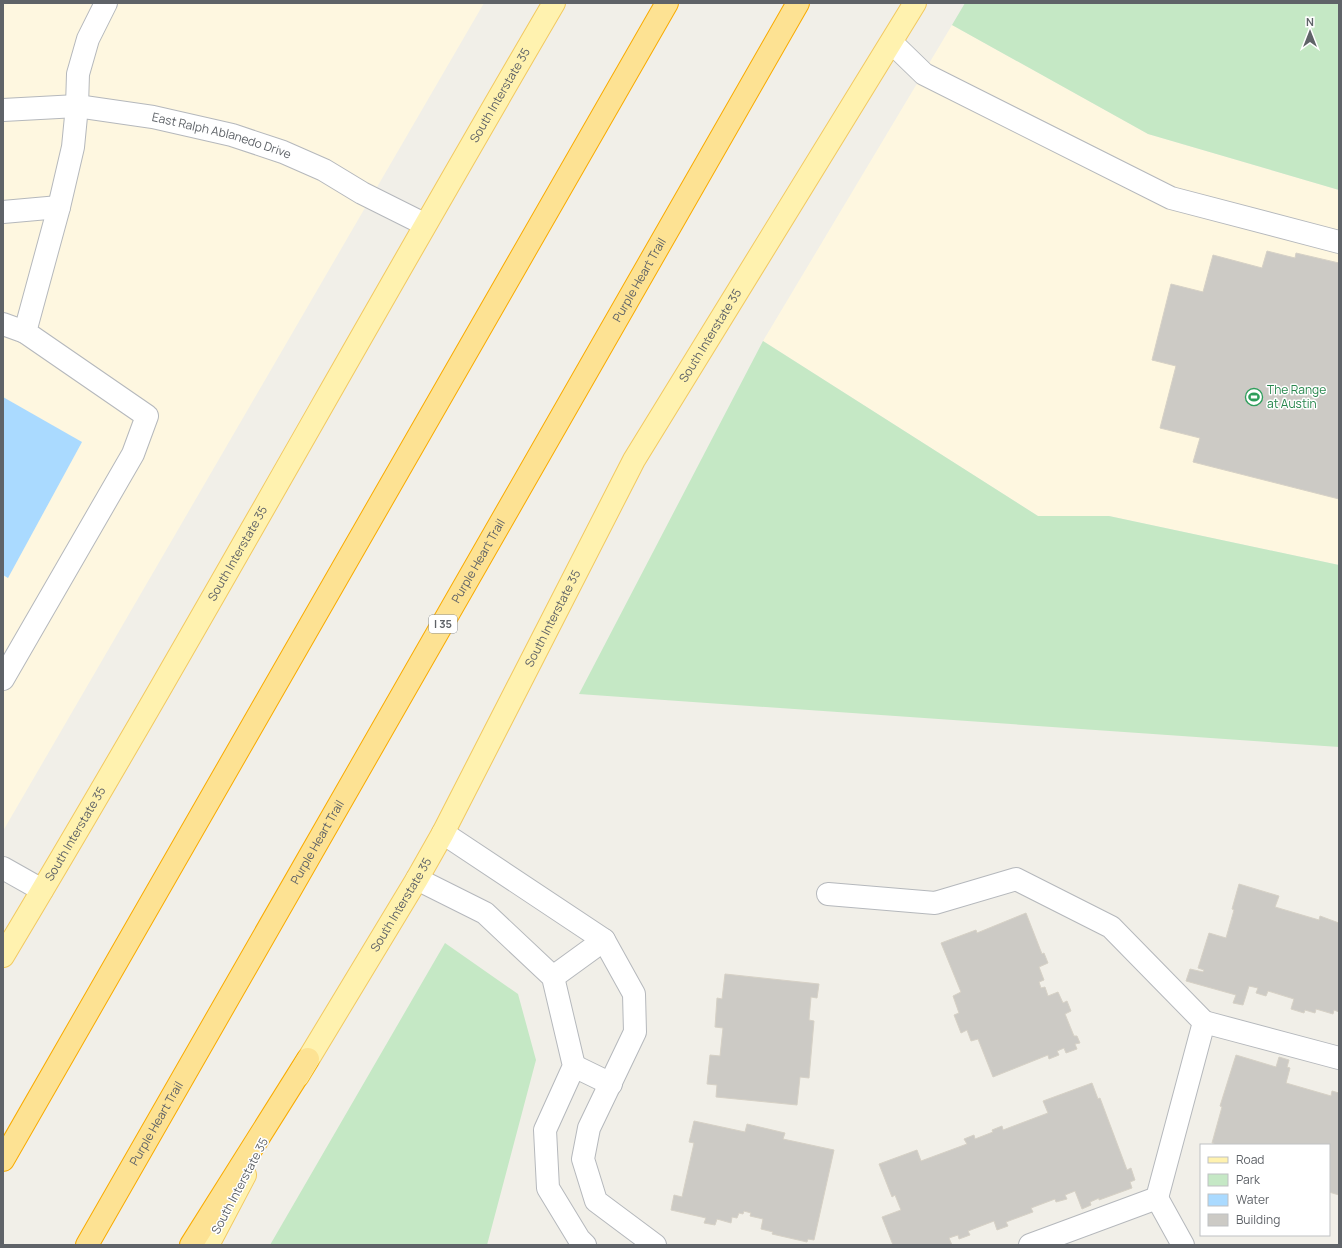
<svg xmlns="http://www.w3.org/2000/svg" width="1342" height="1248" font-family="Manrope,sans-serif">
<rect width="100%" height="100%" fill="#f1efe8"/>
<path fill="#fef7e0" d="M3,3H484L3,831Z
M952,25L1148,134L1339,190V565L1109,516H1038L763,341Z"/>
<path fill="#c5e8c5" d="M965,3H1339V190L1148,134L952,25Z
M763,341L1038,516H1109L1339,565V747L579,694Z
M445,943L518,994L536,1060L487,1245H270Z"/>
<path fill="#aadaff" d="M3,397L82,442L8,578L3,575Z"/>
<path fill="#cccac5" stroke="#d6d1c6" d="M1267,251L1295,258L1296,253L1339,263V499L1193,462L1200,438L1160,428L1176,366L1152,360L1171,284L1203,292L1213,255L1262,268Z
M1239,884L1279,896L1275,907L1319,920L1320,916L1339,923V1012L1334,1010L1333,1014L1316,1009L1315,1013L1305,1010L1304,1013L1291,1009L1294,999L1268,991L1266,996L1256,993L1258,988L1249,986L1243,1005L1233,1003L1236,995L1186,981L1190,969L1203,972L1204,970L1198,968L1209,933L1226,938L1234,910L1232,909Z
M1026,913L1042,954L1044,953L1048,963L1039,967L1044,980L1039,982L1041,988L1045,987L1048,996L1058,992L1063,1003L1067,1001L1071,1011L1065,1014L1074,1036H1077L1080,1043L1075,1044L1077,1049L1066,1053L1064,1048L1057,1051L1059,1055L1049,1059L1048,1055L993,1077L978,1039L971,1041L967,1030L961,1033L954,1015L959,1013L953,996L961,992L941,943L976,930L977,933Z
M725,974L819,984L817,998L811,997L809,1020L814,1021L809,1078L800,1077L797,1105L716,1097L717,1085L707,1084L710,1055L720,1056L723,1028L715,1027L717,998L722,999Z
M1236,1055L1276,1067L1279,1057L1289,1060L1287,1067L1290,1068L1286,1083L1331,1096L1332,1091L1339,1093V1195L1329,1192V1145H1214V1143H1212L1222,1107L1220,1106Z
M1092,1083L1098,1099L1100,1098L1127,1170L1131,1168L1135,1180L1130,1182L1132,1188L1099,1200V1198L1090,1202L1091,1205L1082,1209L1075,1191L1065,1195L1067,1199L1056,1202L1055,1199L1031,1208L1033,1212L1006,1222L1008,1226L997,1230L994,1221L968,1231L970,1235L959,1239L958,1235L949,1238L952,1245H893L882,1217L901,1210L895,1195L892,1197L879,1164L917,1150L921,1161L967,1144L964,1139L974,1135L975,1139L993,1132L992,1130L1002,1126L1003,1130L1048,1113L1043,1101Z
M694,1121L745,1132L747,1124L785,1133L783,1139L834,1150L814,1240L808,1239L807,1242L772,1234L773,1232L761,1229L763,1219L750,1216L751,1213L744,1211L743,1214L739,1213L737,1218L732,1217L731,1223L717,1219L715,1225L704,1223L706,1218L671,1210L674,1195L682,1197L694,1143L689,1142Z"/>
<g fill="none" stroke-linecap="round" stroke-linejoin="round">
<g stroke="#b5b8bc" stroke-width="24">
<g id="minor">
<path d="M892,43L924,74L1171,198L1339,242"/>
<path id="s1" d="M3,110L77,106L153,117L232,135L283,152L324,170L362,193L424,224"/>
<path d="M3,212L59,207"/>
<path d="M3,324L25,332"/>
<path d="M3,679L133,454L147,416L25,332L59,207L73,147L77,106L78,74L88,39L106,3"/>
<path d="M443,833L604,940L634,994L635,1032L589,1128L583,1159L596,1201L655,1245"/>
<path d="M3,868L42,890"/>
<path d="M417,879L485,913L553,977L574,1066L545,1130L548,1188L579,1239L585,1245"/>
<path d="M828,894L935,903L1016,879L1111,927L1204,1022L1157,1198L1030,1245"/>
<path d="M553,977L604,940"/>
<path d="M1204,1022L1339,1058"/>
<path d="M574,1066L611,1084"/>
<path d="M1157,1198L1183,1245"/>
</g>
</g>
<g stroke="#f2c960" stroke-width="24">
<g id="major">
<path id="s2" d="M3,956C192,641 368,320 554,3"/>
<path id="s3" d="M298,1076L417,879L443,833L634,460L915,3"/>
<path d="M208,1245L245,1175"/>
</g>
</g>
<g stroke="#f9ab00" stroke-width="24">
<g id="highway">
<path d="M3,1160L667,3"/>
<path id="s4" d="M87,1245L798,3"/>
<path d="M191,1245L308,1059"/>
</g>
</g>
<use href="#minor" stroke="#fff" stroke-width="22"/>
<use href="#major" stroke="#fff2af" stroke-width="22"/>
<use href="#highway" stroke="#fde293" stroke-width="22"/>
</g>
<defs>
<g id="stadium-ring" transform="scale(0.9)"><circle r="9.5" fill="#fff" stroke="#2e9e5b" stroke-width="1.5"/><path d="M0-5a6.5 5 0 1 0 0 10a6.5 5 0 1 0 0-10ZM-3.5-1.8h7v3.6h-7Z" fill="#2e9e5b"/></g>
</defs>
<g fill-rule="evenodd">
<use href="#stadium-ring" x="1254" y="397"/>
</g>
<g text-anchor="middle" stroke-width="3" stroke-linejoin="round" paint-order="stroke">
<rect fill="#fff" stroke="#8f9295" stroke-width="1" x="429" y="615" width="28" height="18" rx="3"/>
<g font-size="11" font-weight="bold" fill="#5f6368">
<text x="443" y="628">I 35</text>
</g>
<g font-size="12" fill="#5f6368" stroke="#fff">
<text dy="4" stroke="none"><textPath href="#s2" startOffset="994">South Interstate 35</textPath></text>
<text dy="4" stroke="none"><textPath href="#s1" startOffset="222">East Ralph Ablanedo Drive</textPath></text>
<text dy="4" stroke="none"><textPath href="#s4" startOffset="1112">Purple Heart Trail</textPath></text>
<text dy="4" stroke="none"><textPath href="#s3" startOffset="848">South Interstate 35</textPath></text>
<text dy="4" stroke="none"><textPath href="#s2" startOffset="466">South Interstate 35</textPath></text>
<text dy="4" stroke="none"><textPath href="#s4" startOffset="788">Purple Heart Trail</textPath></text>
<text dy="4" stroke="none"><textPath href="#s3" startOffset="524">South Interstate 35</textPath></text>
<text dy="4" stroke="none"><textPath href="#s2" startOffset="142">South Interstate 35</textPath></text>
<text dy="4" stroke="none"><textPath href="#s4" startOffset="464">Purple Heart Trail</textPath></text>
<text dy="4" stroke="none"><textPath href="#s3" startOffset="200">South Interstate 35</textPath></text>
<text dy="4" stroke="none"><textPath href="#s4" startOffset="140">Purple Heart Trail</textPath></text>
<text transform="translate(240 1186) rotate(-62)" y="4">South Interstate 35</text>
</g>
<g font-size="12" fill="#27864d" stroke="#fff" text-anchor="start">
<text x="1267" y="394">The Range<tspan x="1267" dy="14">at Austin</tspan></text>
</g>
</g>
<rect width="1342" height="1248" fill="none" stroke="#5f6368" stroke-width="8"/>
<rect x="1200" y="1144" width="130" height="92" fill="#ffffff" stroke="#bfc1c3"/>
<rect x="1208" y="1157" width="20" height="6" fill="#fff2af" stroke="#bfc1c3"/>
<text x="1236" y="1164" font-size="12" fill="#5f6368">Road</text>
<rect x="1208" y="1174" width="20" height="12" fill="#c5e8c5" stroke="#bfc1c3"/>
<text x="1236" y="1184" font-size="12" fill="#5f6368">Park</text>
<rect x="1208" y="1194" width="20" height="12" fill="#aadaff" stroke="#bfc1c3"/>
<text x="1236" y="1204" font-size="12" fill="#5f6368">Water</text>
<rect x="1208" y="1214" width="20" height="12" fill="#cccac5" stroke="#bfc1c3"/>
<text x="1236" y="1224" font-size="12" fill="#5f6368">Building</text>
<g transform="translate(1310 32)" stroke="#ffffff" stroke-width="3" paint-order="stroke">
<path d="M0-3L7 15L0 10L-7 15Z" fill="#5f6368"/>
<text y="-6" font-size="11" font-weight="bold" text-anchor="middle" fill="#5f6368">N</text>
</g>
</svg>
